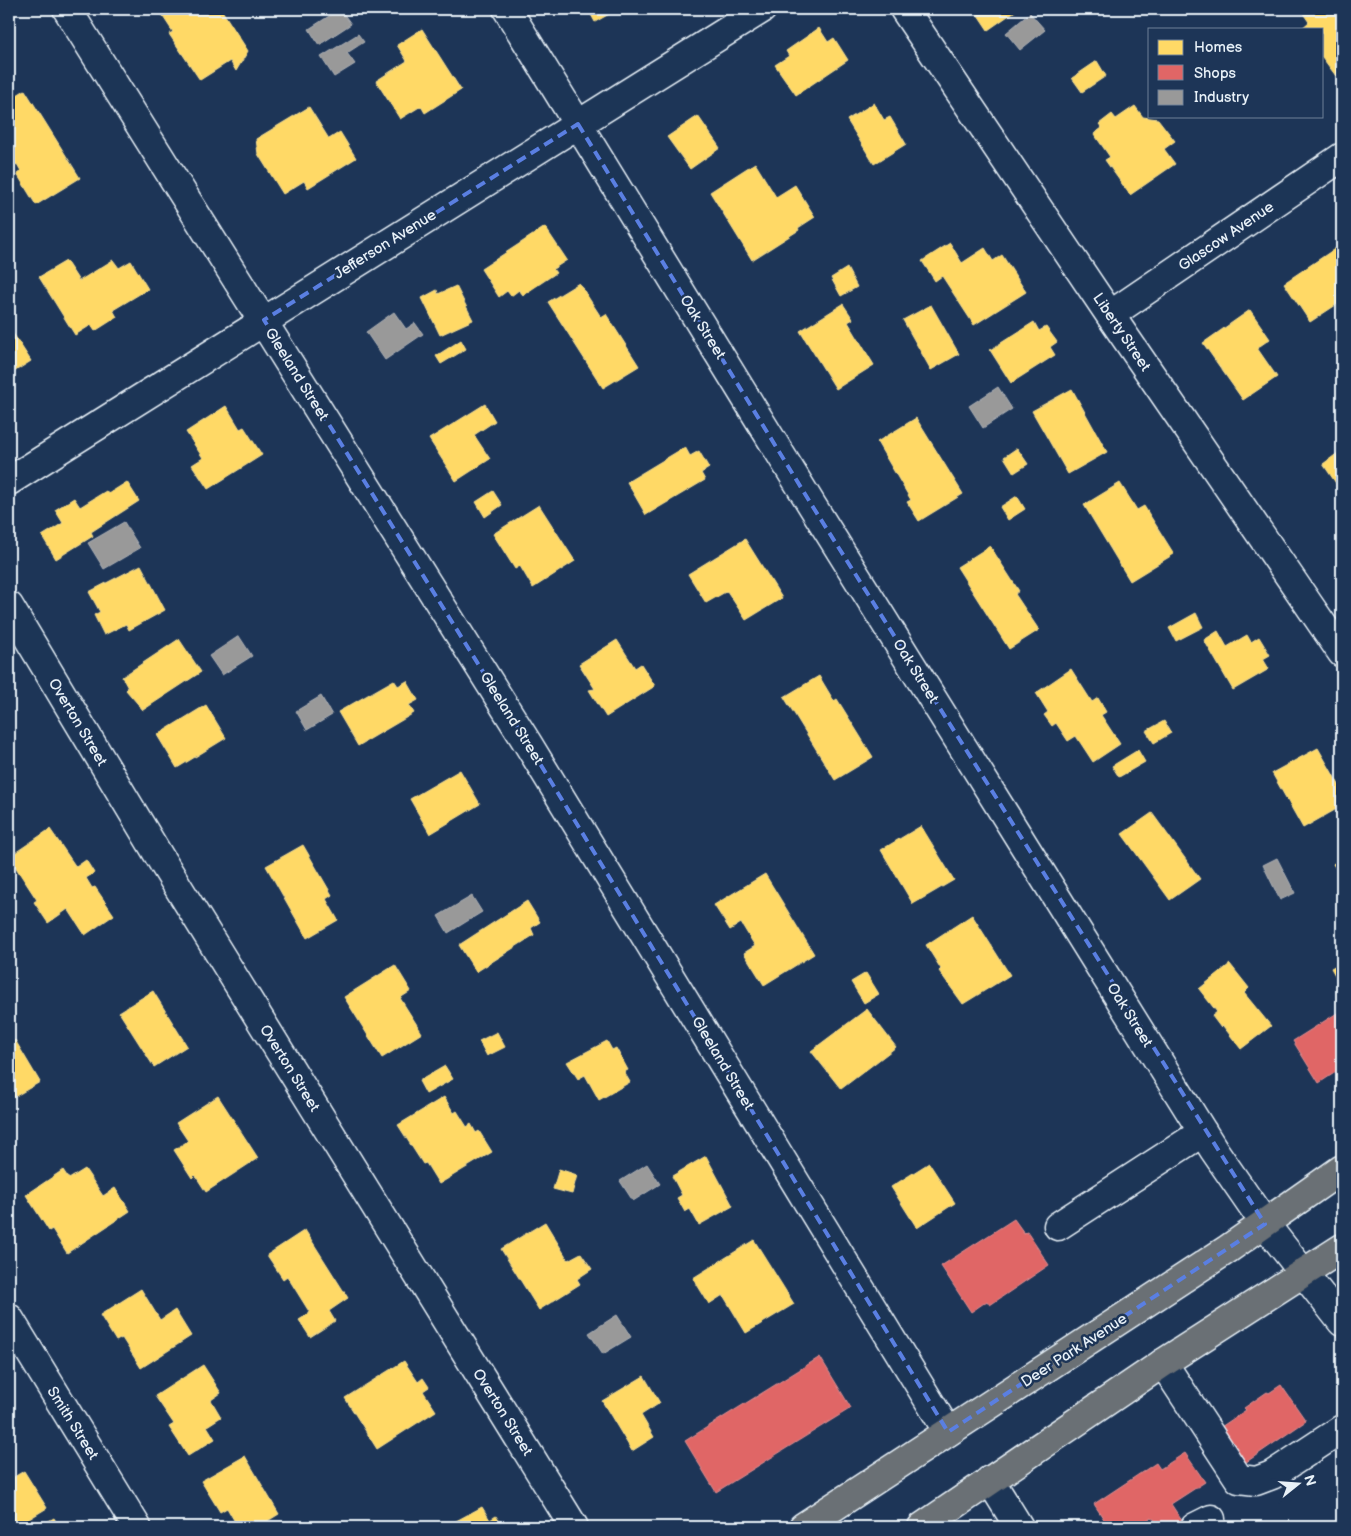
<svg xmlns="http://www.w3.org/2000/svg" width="1351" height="1536" font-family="'Balsamiq Sans',sans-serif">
<rect width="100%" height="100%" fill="#1d3557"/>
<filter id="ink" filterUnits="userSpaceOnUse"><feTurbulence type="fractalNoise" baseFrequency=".02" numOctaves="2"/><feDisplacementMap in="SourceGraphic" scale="10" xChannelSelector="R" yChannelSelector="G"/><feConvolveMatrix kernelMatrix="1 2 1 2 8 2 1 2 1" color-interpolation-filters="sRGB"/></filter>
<g filter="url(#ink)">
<path fill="#ffd966" stroke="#f8e092" d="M158,9H221L248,51L236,71L230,61L200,80L169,34L173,32Z
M588,9H618L595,22Z
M974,9H1018L988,30Z
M1300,9H1342V71L1336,76L1322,57V29H1301L1309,22Z
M819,28L828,42L834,38L848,60L796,95L775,65L789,56L786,51Z
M422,29L461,90L425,113L421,106L400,119L376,81L407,61L397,45Z
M1097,61L1106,76L1082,92L1072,78Z
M25,90L80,178L36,205L17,174L21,171L17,164L9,168V100Z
M874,103L884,120L890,117L906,144L874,164L847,120Z
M1135,106L1143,117L1158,119L1175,141L1164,149L1175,164L1130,195L1105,160L1110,157L1094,134L1102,128L1099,124L1112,114L1116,119Z
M309,107L329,139L340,132L356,158L308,188L304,181L283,194L258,154L256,139Z
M698,116L720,148L690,169L667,137Z
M755,163L776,197L795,185L815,217L798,228L799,230L752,260L710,192Z
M545,227L567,260L553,269L556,273L523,295L519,290L511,296L507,291L499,297L481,269Z
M950,243L962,263L985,248L993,261L1002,255L1026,292L974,325L942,276L935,281L922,261Z
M1342,244V301L1310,322L1284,283Z
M113,260L119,268L131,261L148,289L113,310L117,317L95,331L91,325L75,335L39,277L66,261L79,281Z
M847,268L857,287L841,296L831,278Z
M579,283L601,317L606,314L639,366L603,388L548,302Z
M456,286L473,320L440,335L422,298L437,290L438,294Z
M843,304L853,319L848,322L874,365L836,389L800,331Z
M931,305L959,354L931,370L903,320Z
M1250,310L1270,339L1257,348L1277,377L1243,400L1203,343Z
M1034,322L1039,331L1046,327L1057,342L1050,347L1055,355L1011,383L990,350Z
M9,327L31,361L9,375Z
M461,340L466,349L441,364L436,356Z
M1072,389L1107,452L1068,474L1032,411Z
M485,404L495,421L474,435L490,459L456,481L429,439Z
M226,406L240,429L244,427L262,455L208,489L192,465L203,458L186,432Z
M916,418L963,494L919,521L907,502L911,500L877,442Z
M685,447L690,456L699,451L709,468L701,473L705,480L646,515L627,482Z
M1017,448L1028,464L1014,473L1004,457Z
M1342,450V492L1323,464Z
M127,482L139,501L91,532L93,536L56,559L42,536L63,523L55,510L74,498L80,507L106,491L108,494Z
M1120,483L1137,510L1144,506L1174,554L1130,581L1084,505Z
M493,491L502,505L485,517L476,502Z
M1017,496L1025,509L1008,520L1000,507Z
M539,505L575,561L533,588L520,566L515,569L493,534Z
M745,539L782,598L746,620L727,591L706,603L688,574Z
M990,546L1019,591L1015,594L1039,630L1009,649L957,567Z
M141,565L165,610L129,630L126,624L104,635L94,615L100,612L89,592Z
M1196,613L1203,627L1176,641L1169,628Z
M1218,631L1227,647L1247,635L1251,642L1259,637L1270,655L1263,659L1269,669L1233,690L1204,640Z
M179,639L201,672L143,710L126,690L128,688L122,677Z
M617,640L635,668L641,664L655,686L606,717L589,690L595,689L579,664Z
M1071,669L1092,702L1098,698L1106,712L1101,715L1120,744L1093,762L1076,736L1068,741L1056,723L1052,726L1044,715L1048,712L1036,693Z
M819,676L834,701L837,699L873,757L835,780L784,697Z
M394,680L398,686L407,681L418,700L409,705L414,713L358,746L338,712Z
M206,705L226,738L177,768L157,735Z
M1164,721L1171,733L1154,743L1146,731Z
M1318,748L1342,790V806L1303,828L1272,773Z
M1138,750L1145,762L1119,777L1112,766Z
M460,770L480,804L430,834L410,799Z
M1152,813L1200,879L1170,900L1122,834Z
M921,826L954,880L913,904L881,850Z
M50,829L76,867L86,860L94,873L86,878L92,888L95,887L114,915L85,935L68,909L48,923L34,902L37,900L9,857Z
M303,845L332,895L326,899L338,920L307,938L266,866Z
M1342,857V878L1333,864Z
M765,874L814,954L764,985L744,953L755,946L741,923L730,930L714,905Z
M527,901L540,922L531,928L534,935L476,972L459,945Z
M972,915L1010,975L963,1004L939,971L941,969L926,945Z
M1342,962V988L1331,968Z
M1230,964L1249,988L1244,993L1271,1026L1241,1049L1223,1026L1221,1028L1212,1016L1217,1012L1199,989Z
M395,965L411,991L400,998L422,1033L382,1058L344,997Z
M866,973L879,994L864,1003L851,982Z
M153,991L187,1046L154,1067L119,1012Z
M867,1009L896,1047L841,1089L811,1051Z
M497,1032L505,1047L487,1056L479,1041Z
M15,1040L40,1082L9,1100V1044Z
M607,1041L612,1050L616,1048L628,1070L624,1072L630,1082L599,1100L585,1075L578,1079L567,1062Z
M445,1066L453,1079L426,1094L419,1081Z
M218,1096L258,1158L206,1192L195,1175L192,1178L174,1150L188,1141L176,1123Z
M444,1097L454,1113L457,1111L467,1127L471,1124L476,1133L479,1131L492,1152L439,1184L426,1163L423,1164L398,1125Z
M706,1156L733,1206L699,1225L690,1209L685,1212L677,1198L682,1195L672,1176Z
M929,1163L955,1203L917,1228L891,1187Z
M85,1169L103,1196L115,1188L130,1211L67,1253L52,1229L49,1231L26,1195L63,1170L69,1179Z
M559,1169L577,1175L572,1194L553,1189Z
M545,1222L568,1260L581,1253L592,1269L577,1279L580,1284L539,1310L501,1249Z
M305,1230L348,1298L329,1311L335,1321L310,1337L299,1320L310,1313L287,1276L283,1279L267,1255Z
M754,1240L794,1304L746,1333L723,1295L709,1304L693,1278Z
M141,1289L160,1320L175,1310L191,1336L141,1368L122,1338L116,1341L100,1315Z
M404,1361L418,1382L423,1378L429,1387L423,1391L436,1411L377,1449L345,1398Z
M203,1365L221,1393L211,1400L221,1417L207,1426L215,1439L188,1456L169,1427L174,1424L155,1396Z
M644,1376L660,1403L641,1415L654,1437L632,1451L602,1401Z
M245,1456L279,1514L258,1527H238L227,1508L220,1512L201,1481Z
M24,1471L47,1508L16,1527H9V1480Z
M482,1507L490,1520L496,1516L503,1527H445Z
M54,1518L59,1527H38Z"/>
<path fill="#e06666" stroke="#e29092" d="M1342,1010V1068L1319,1083L1293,1041Z
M1014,1219L1024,1233L1027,1232L1049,1265L990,1305L987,1301L971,1312L941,1266Z
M820,1357L851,1408L716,1492L685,1441Z
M1281,1385L1306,1421L1242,1465L1218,1429L1246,1410L1244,1408L1267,1392L1269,1393Z
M1185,1453L1205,1482L1171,1504L1184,1524L1180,1527H1160L1152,1517L1136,1527H1109L1094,1504L1156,1463L1160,1469Z"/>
<path fill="#999" stroke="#b1b3b6" d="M340,9L351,24L319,45L309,29Z
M1030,13L1045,30L1020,50L1006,33Z
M358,34L364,42L347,53L355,64L334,77L321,57Z
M394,312L406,329L415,323L423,334L385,360L366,332Z
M998,387L1012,409L983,428L969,406Z
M124,522L140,548L104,569L88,543Z
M239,636L252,656L222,675L209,656Z
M321,696L332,715L307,730L296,711Z
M1277,858L1295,893L1280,900L1263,865Z
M472,896L482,912L448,933L438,916Z
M647,1164L660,1184L633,1201L620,1181Z
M617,1315L631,1337L603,1354L589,1333Z"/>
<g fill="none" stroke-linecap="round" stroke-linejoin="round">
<g stroke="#e8f1f8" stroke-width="31">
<path id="minor" d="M67,9L528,744L948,1432
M507,9L813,507L1214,1150L1265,1224L1342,1322
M904,9L1110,315L1342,653
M1110,315L1342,157
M9,481L762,9
M9,606L162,861L574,1527
M1058,1226L1203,1132
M9,1318L137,1527
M1163,1363L1239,1479L1256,1481L1272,1475L1342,1429
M990,1480L1019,1527
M1195,1527L1211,1519"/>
</g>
<g stroke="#e8f1f8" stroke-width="31">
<path id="major" d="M803,1527L1228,1249L1342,1169
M922,1527L1163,1363L1342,1248"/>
</g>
<use href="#minor" stroke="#1d3557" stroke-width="28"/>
<use href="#major" stroke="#6a7074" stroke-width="28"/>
</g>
</g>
<path fill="none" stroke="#5a7fe2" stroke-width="4" stroke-dasharray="10 6" stroke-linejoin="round" d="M578,124L813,507L1265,1224L948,1432L528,744L264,320Z"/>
<g text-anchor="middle" stroke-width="5" stroke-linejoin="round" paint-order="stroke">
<g font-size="15" fill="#e8f1f8" stroke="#1d3557">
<text transform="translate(1226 236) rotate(-34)" y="5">Glascow Avenue</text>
<text transform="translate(385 244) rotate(-32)" y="5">Jefferson Avenue</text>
<text transform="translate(703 327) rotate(58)" y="5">Oak Street</text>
<text transform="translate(1122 332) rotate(56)" y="5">Liberty Street</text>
<text transform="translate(297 374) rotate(58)" y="5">Gleeland Street</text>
<text transform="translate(916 671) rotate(58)" y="5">Oak Street</text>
<text transform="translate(512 718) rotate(58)" y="5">Gleeland Street</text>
<text transform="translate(78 722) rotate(59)" y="5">Overton Street</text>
<text transform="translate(1130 1015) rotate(58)" y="5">Oak Street</text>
<text transform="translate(723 1063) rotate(59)" y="5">Gleeland Street</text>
<text transform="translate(290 1068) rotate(58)" y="5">Overton Street</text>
<text transform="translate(1074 1350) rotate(-33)" y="5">Deer Park Avenue</text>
<text transform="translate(503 1412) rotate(58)" y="5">Overton Street</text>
<text transform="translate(73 1423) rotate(58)" y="5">Smith Street</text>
</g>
</g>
<rect width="1351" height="1536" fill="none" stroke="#1d3557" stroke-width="30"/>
<rect x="15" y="15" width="1321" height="1506" fill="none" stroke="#e8f1f8" stroke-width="2" filter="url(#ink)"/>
<rect x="1148" y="28" width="175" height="90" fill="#1d3557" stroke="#6e8097"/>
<rect x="1158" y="40" width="25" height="15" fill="#ffd966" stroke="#6e8097"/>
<text x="1194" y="52" font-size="15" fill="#e8f1f8">Homes</text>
<rect x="1158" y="65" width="25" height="15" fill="#e06666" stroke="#6e8097"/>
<text x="1194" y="78" font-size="15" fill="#e8f1f8">Shops</text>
<rect x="1158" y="90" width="25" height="15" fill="#999999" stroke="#6e8097"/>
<text x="1194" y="102" font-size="15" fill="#e8f1f8">Industry</text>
<g transform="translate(1298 1484) rotate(73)" stroke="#1d3557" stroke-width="4" paint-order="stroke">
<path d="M0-4L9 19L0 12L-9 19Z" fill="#e8f1f8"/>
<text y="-8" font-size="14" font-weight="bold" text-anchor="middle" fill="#e8f1f8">N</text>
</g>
</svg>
